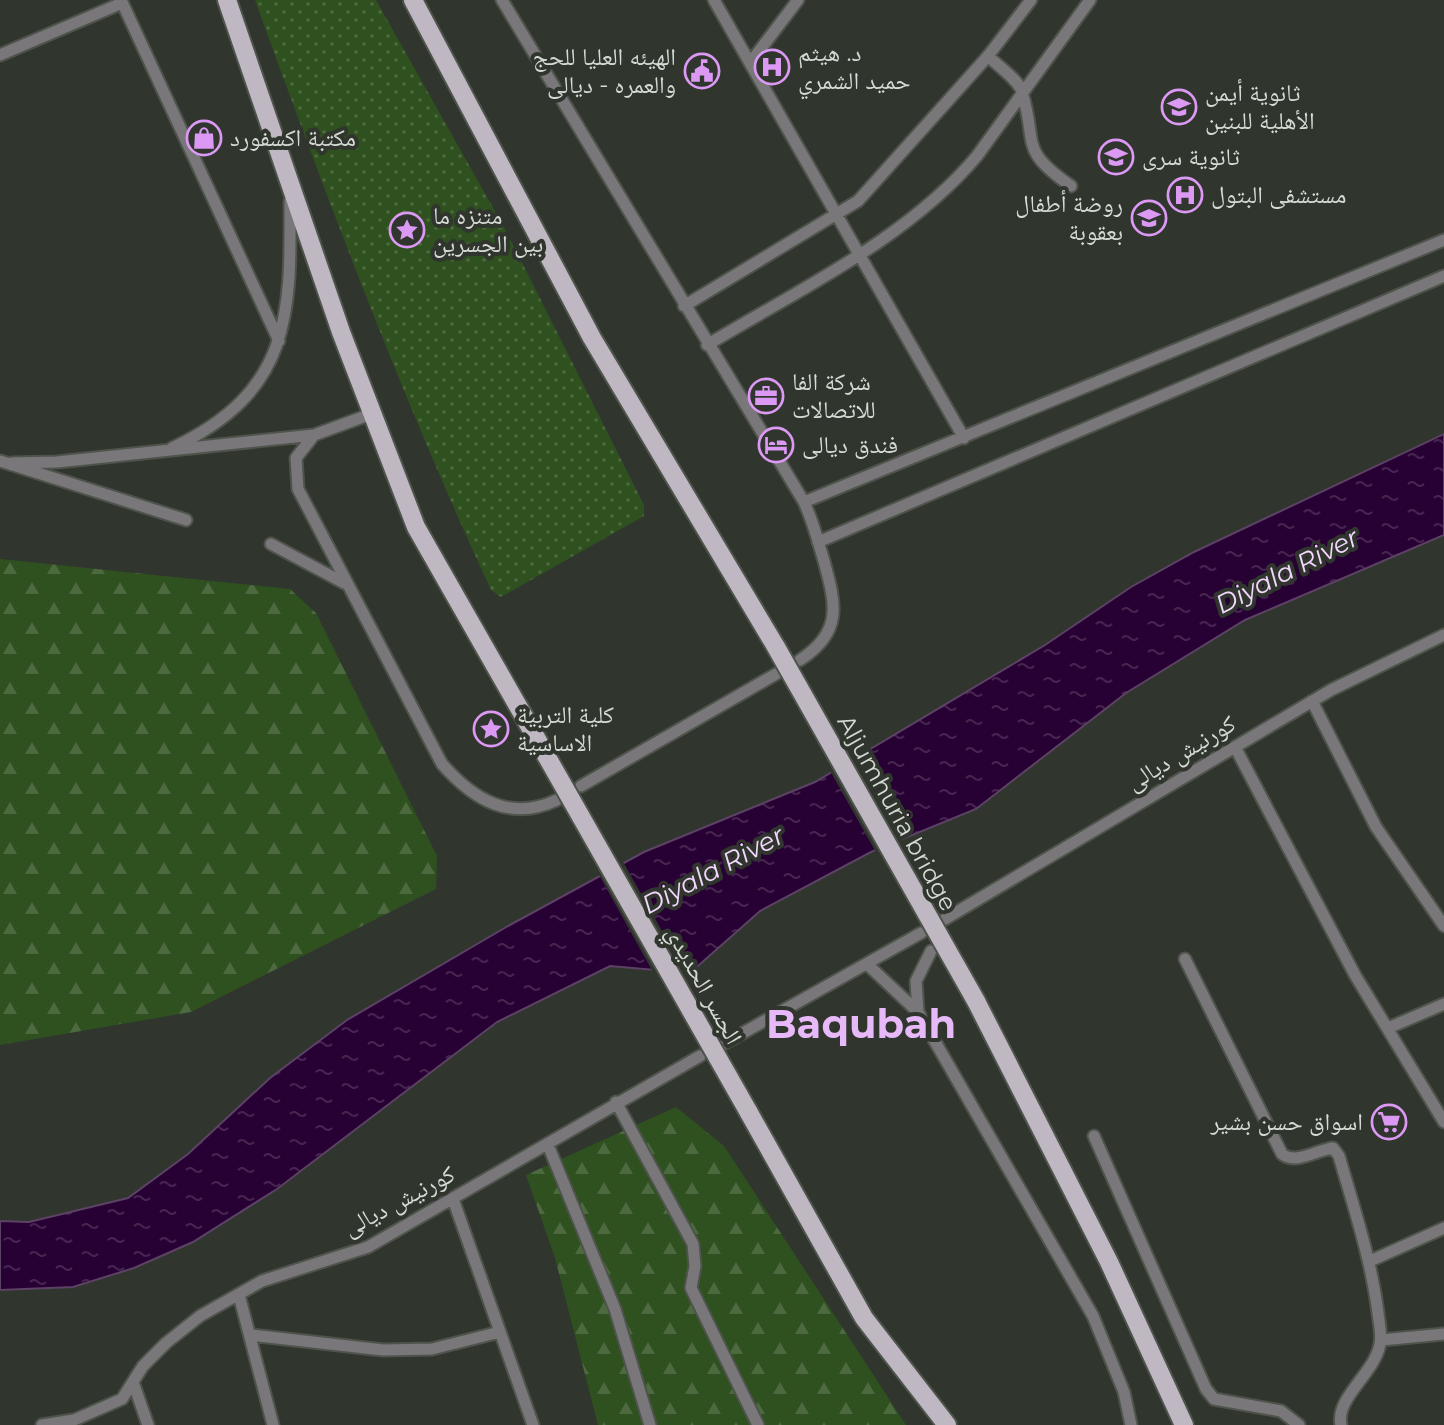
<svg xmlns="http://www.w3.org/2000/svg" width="1444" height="1425" font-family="Montserrat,'Noto Naskh Arabic',sans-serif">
<defs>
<pattern id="forest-firs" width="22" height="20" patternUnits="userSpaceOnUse" patternTransform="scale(2)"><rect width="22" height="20" fill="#2f501f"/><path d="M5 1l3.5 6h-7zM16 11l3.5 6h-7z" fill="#4c693f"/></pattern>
<pattern id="park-dots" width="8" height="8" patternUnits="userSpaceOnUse" patternTransform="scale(2)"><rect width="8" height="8" fill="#2f501f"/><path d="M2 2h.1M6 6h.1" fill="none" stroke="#4c693f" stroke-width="1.8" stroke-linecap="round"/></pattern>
<pattern id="water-ripples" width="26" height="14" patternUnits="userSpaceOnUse" patternTransform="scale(2)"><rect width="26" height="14" fill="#280134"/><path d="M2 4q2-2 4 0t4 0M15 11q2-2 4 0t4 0" fill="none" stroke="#462550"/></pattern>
</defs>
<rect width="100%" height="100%" fill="#30362e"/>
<path fill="url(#forest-firs)" d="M0,559L290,589L316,613L437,856L436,889L191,1012L0,1045Z
M676,1107L724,1146L906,1425H598L555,1258L526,1175Z"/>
<path fill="url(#park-dots)" d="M255,0H376L506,231L644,505V516L501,597L491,590C402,398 327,199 255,0Z"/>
<path fill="url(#water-ripples)" stroke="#5c4264" stroke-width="2" d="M1444,434V535L1245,620L1126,693L976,809L871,852L760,911L690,973L610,966L497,1022L277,1189L193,1242L134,1268L73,1287L0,1290V1221L29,1222L128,1198L188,1154L270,1078L347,1020L508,926L644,852L815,782L1045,645L1131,587L1194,552Z"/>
<path fill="#30362e" d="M853,754L903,843L877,854L829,769Z
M622,860L688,977L654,974L598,873Z"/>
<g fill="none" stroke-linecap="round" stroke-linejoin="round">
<g stroke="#4e544c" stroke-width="15">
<path id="street" d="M121,0L279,341
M502,0L804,502C813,521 818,541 824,561C836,605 843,632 800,660
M714,0L964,438
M0,55L122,3
M988,56C998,66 1019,80 1022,92C1038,145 1018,149 1071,186
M750,63L798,0
M684,306L858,201L988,56L1031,0
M707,345C798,290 907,239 977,156L1090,0
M371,414L314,435L296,458L298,489L442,764C474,800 510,822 557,800
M172,448C291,392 291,316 290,201
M0,461L186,520
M12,463L57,462L314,435
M804,502L1444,240
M818,542L1444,276
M271,544L344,583
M1312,701L1376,827L1444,926
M1235,747L1355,975L1444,1122
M581,786L776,674
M945,919L1331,690L1444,635
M1185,959L1282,1154C1296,1165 1316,1150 1333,1148L1339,1156C1354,1208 1371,1259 1378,1313C1379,1323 1382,1334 1380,1344C1375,1373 1335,1398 1341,1425
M868,965L918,1012L1093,1316L1124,1392L1131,1425
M918,1012L916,981L931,951
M1388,1028L1444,1004
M725,1043L921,933
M616,1102L693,1244L695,1266L691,1288L758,1425
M1094,1136L1206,1389L1214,1399L1281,1411L1299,1425
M548,1145L615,1309L650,1425
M453,1199L533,1425
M1370,1261L1444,1228
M239,1295L273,1425
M251,1335L383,1350L432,1349L500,1332
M1381,1340L1444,1334
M133,1382L148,1425
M42,1425L74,1420L122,1399L143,1366L166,1343L200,1316L262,1281L368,1247L700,1056"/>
</g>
<g stroke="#4e544c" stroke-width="22">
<path id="primary" d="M227,0L341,332L416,527L547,757
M413,0L592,338L776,647
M976,1001L1109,1262L1184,1425
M748,1111L864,1318L947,1425"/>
</g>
<use href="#street" stroke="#7a777b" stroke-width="11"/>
<use href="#primary" stroke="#bfb8c2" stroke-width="18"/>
<g stroke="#4e544c" stroke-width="22" stroke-linecap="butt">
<path id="primary-bridge" d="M776,647L976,1001
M547,757L748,1111"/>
</g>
<use href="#primary-bridge" stroke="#bfb8c2" stroke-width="18"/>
</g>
<defs>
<g id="hospital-ring" transform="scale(1.8)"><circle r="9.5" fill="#30362e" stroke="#dc99f4" stroke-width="1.5"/><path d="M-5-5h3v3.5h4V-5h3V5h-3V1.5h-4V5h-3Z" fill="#dc99f4"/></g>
<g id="civic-ring" transform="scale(1.8)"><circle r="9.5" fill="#30362e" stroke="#dc99f4" stroke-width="1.5"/><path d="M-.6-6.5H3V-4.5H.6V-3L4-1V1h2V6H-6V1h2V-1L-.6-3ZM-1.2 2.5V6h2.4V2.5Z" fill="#dc99f4"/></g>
<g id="school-ring" transform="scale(1.8)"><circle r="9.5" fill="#30362e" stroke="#dc99f4" stroke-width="1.5"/><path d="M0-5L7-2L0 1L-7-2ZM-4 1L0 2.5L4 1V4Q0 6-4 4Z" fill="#dc99f4"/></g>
<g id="shop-ring" transform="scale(1.8)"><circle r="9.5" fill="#30362e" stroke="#dc99f4" stroke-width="1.5"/><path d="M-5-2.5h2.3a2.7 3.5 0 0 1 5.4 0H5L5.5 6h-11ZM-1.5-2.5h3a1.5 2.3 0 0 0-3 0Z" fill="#dc99f4"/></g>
<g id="sight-ring" transform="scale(1.8)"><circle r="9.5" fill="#30362e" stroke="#dc99f4" stroke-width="1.5"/><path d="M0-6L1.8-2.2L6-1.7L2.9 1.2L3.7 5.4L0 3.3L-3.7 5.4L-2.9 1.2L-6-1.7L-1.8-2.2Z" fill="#dc99f4"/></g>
<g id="office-ring" transform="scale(1.8)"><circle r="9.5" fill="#30362e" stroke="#dc99f4" stroke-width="1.5"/><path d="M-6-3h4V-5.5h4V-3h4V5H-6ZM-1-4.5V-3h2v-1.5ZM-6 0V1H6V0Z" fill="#dc99f4"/></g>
<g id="hotel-ring" transform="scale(1.8)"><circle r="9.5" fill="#30362e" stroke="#dc99f4" stroke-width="1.5"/><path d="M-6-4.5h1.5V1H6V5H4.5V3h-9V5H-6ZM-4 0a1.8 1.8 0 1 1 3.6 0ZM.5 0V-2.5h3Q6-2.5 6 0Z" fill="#dc99f4"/></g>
<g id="supermarket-ring" transform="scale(1.8)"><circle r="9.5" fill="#30362e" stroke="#dc99f4" stroke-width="1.5"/><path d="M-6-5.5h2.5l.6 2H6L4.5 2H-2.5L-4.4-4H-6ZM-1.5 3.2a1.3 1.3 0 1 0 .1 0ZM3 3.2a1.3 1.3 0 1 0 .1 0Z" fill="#dc99f4"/></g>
</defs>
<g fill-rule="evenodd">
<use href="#hospital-ring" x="772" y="67"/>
<use href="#civic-ring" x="702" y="71"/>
<use href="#school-ring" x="1179" y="107"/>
<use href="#shop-ring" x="204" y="138"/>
<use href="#school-ring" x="1116" y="157"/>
<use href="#hospital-ring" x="1185" y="195"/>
<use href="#school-ring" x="1149" y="218"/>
<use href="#sight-ring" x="407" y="230"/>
<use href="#office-ring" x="766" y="396"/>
<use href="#hotel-ring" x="776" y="445"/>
<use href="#sight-ring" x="491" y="729"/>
<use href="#supermarket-ring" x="1389" y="1122"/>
</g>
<g text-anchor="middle" stroke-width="8" stroke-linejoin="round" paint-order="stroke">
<g font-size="24" fill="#d6dad5" stroke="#30362e" text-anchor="start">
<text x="798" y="61">د. هيثم<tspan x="798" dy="28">حميد الشمري</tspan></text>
<text x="676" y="65" text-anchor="end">الهيئه العليا للحج<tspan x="676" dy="28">والعمره - ديالى</tspan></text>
<text x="1205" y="101">ثانوية أيمن<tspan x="1205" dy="28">الأهلية للبنين</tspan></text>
<text x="230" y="146">مكتبة اكسفورد</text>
<text x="1142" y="165">ثانوية سرى</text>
<text x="1211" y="203">مستشفى البتول</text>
<text x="1123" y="212" text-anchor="end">روضة أطفال<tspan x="1123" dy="28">بعقوبة</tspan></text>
<text x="433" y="224">متنزه ما<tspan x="433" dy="28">بين الجسرين</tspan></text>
<text x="792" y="390">شركة الفا<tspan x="792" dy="28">للاتصالات</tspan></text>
<text x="802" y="453">فندق ديالى</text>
<text x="517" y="723">كلية التربية<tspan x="517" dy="28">الاساسية</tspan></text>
<text x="1363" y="1130" text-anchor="end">اسواق حسن بشير</text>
</g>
<g font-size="24" fill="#d6dad5" stroke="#30362e">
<text transform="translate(1181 753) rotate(-31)" y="8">كورنيش ديالى</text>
<text transform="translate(897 813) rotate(61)" y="8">Aljumhuria bridge</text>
<text transform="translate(704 985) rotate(61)" y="8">الجسر الحديدي</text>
<text transform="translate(399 1201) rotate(-28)" y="8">كورنيش ديالى</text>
</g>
<g font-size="26" font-style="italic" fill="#f3d7fe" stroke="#30362e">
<text transform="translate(1287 571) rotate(-27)" y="9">Diyala River</text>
<text transform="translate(713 870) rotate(-28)" y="9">Diyala River</text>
</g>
<g font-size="40" font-weight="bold" fill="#e8b9f9" stroke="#30362e">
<text x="861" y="1038">Baqubah</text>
</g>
</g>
</svg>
